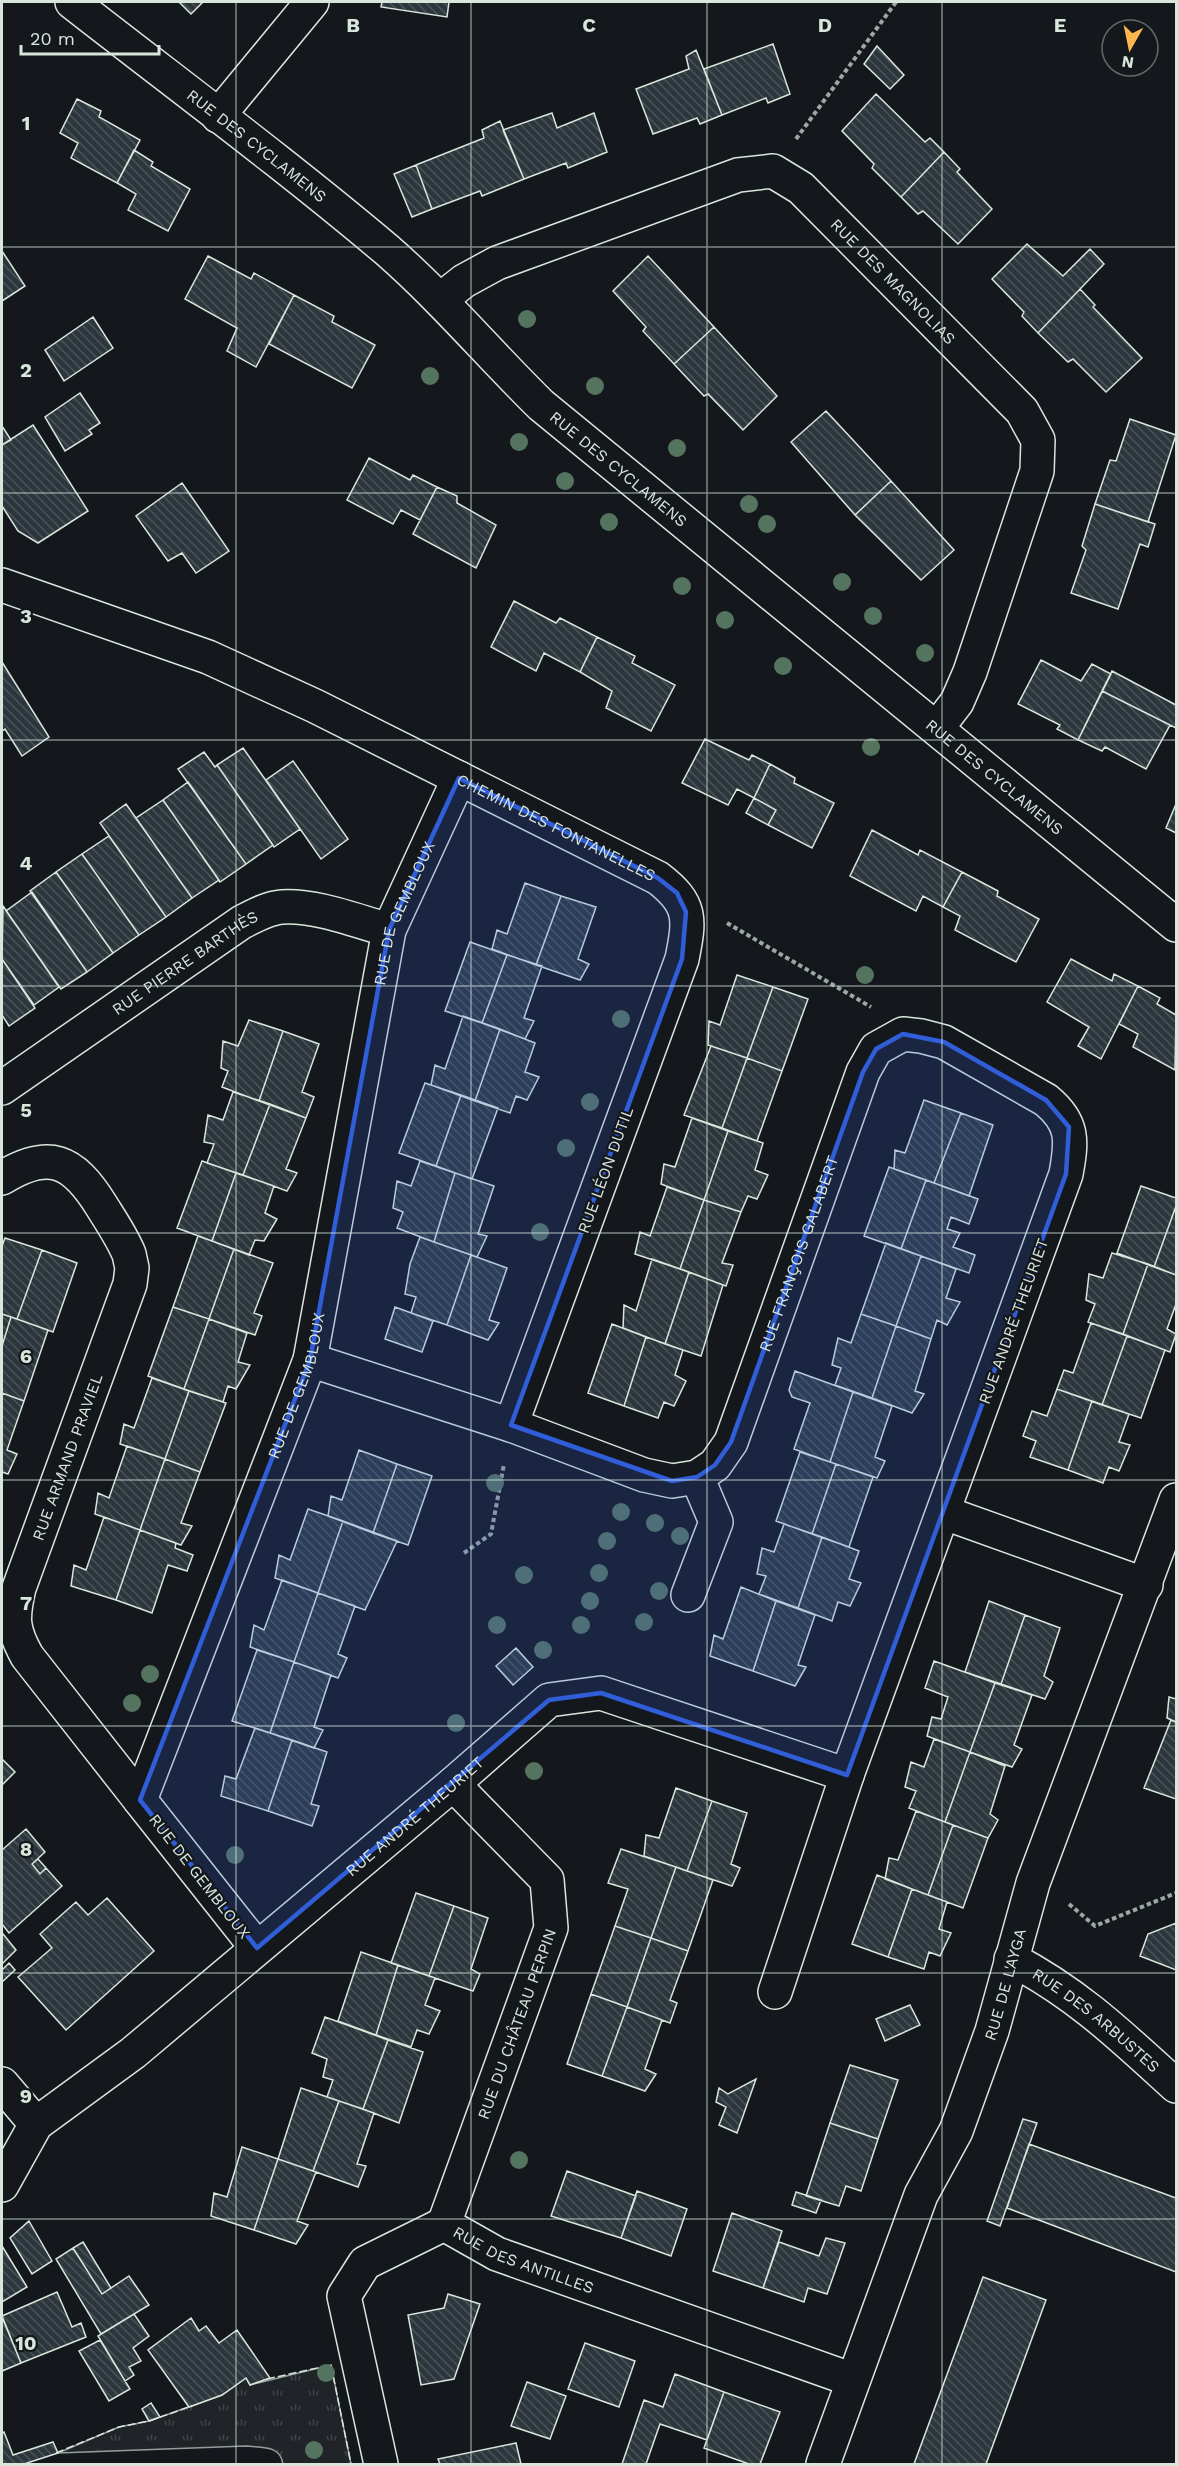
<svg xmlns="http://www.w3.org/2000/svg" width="1178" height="2466" font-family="'Work Sans',sans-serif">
<defs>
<pattern id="grass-tufts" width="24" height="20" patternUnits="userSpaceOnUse" patternTransform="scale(1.5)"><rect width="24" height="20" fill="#202428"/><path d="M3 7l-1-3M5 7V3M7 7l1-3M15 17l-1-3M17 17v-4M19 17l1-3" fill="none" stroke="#404447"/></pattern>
<pattern id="building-back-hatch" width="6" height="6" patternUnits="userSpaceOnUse" patternTransform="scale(1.5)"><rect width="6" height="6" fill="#2c363c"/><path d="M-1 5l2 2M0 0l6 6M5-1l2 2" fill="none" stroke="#4a5358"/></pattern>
</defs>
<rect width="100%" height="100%" fill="#14181c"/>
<path fill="url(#grass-tufts)" stroke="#939e99" stroke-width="1.5" d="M331,2365L351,2464H283C280,2445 263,2448 246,2446L58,2453L119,2427L149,2421L222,2395L246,2378L250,2385Z"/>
<path fill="url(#building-back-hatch)" stroke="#d8e6dc" stroke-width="1.5" d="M179,2H203L191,14Z
M382,2H449L447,17L381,7Z
M773,44L790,94L768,103L766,98L722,115L704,69Z
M877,46L904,75L890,89L864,64Z
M696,50L722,115L700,124L697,118L653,134L636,89L689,69L686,56Z
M876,94L925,142L930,138L944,152L901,197L872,168L874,164L842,131Z
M77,99L101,111L99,117L140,140L117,183L71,158L78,143L60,133Z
M552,113L557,128L594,113L607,152L568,168L566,163L524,179L503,130Z
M500,121L524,179L482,196L480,191L432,209L416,165L484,138L482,130Z
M134,150L153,162L151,166L190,189L168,231L128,210L136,194L117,183Z
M944,152L960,169L957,172L992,209L958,244L923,211L918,214L901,197Z
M416,165L432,209L412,217L394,174Z
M1027,244L1063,276L1090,249L1104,264L1038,333L1022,316L1024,312L992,279Z
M2,251L25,286L2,301Z
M208,256L251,279L254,273L294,295L256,367L227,351L237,328L185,299Z
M648,256L714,327L674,364L643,331L646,327L613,291Z
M1080,289L1095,305L1093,307L1142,358L1106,392L1073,359L1068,362L1038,333Z
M294,295L334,316L332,322L375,345L352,388L269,344Z
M93,317L113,348L64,381L45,350Z
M714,327L777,396L743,430L708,394L704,396L674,364Z
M80,393L100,423L89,430L92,434L65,451L45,417Z
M826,411L891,481L855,515L791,442Z
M1130,419L1176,435L1148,522L1095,504L1110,460L1116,461Z
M33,425L88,511L38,543L18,531L2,506V445Z
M2,426L11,440L2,445Z
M369,458L410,480L413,475L437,487L420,520L401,510L393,524L347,500Z
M891,481L954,550L921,580L855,515Z
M182,483L229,551L196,573L182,553L168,561L136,516Z
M437,487L457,496V503L496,525L476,568L413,534Z
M1095,504L1155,524L1148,547L1140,544L1118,609L1071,593L1086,550L1082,546Z
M514,601L556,623L560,618L597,637L580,672L544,653L536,671L491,647Z
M597,637L635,656L632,663L675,685L651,731L606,708L612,691L580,672Z
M1041,660L1081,681L1092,664L1111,674L1078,740L1057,729L1060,725L1018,704Z
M2,662L49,737L22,756L5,729L2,731Z
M1112,671L1176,705V728L1102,691Z
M1102,691L1170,725L1146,769L1105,747L1102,751L1078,740Z
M705,739L749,760L752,755L770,764L754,798L737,789L728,805L682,783Z
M243,748L300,829L274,847L217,765Z
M204,752L215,767L217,765L273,845L246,864L178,769Z
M293,761L348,839L321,859L266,780Z
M770,764L795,778L794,783L834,803L812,848L768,825L776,810L754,798Z
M188,782L246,864L220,882L163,800Z
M754,798L776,810L768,825L746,813Z
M163,800L219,880L192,898L136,818Z
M126,804L192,898L166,917L100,823Z
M1176,804V833L1166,828Z
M872,830L918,855L920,850L962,872L943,907L923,896L916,911L850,876Z
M109,836L166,917L139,935L82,854Z
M82,854L139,935L113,953L56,872Z
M56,872L113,953L87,972L30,891Z
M962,872L998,891L997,896L1039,919L1016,962L955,930L960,916L943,907Z
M525,883L561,896L536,965L492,949L497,930L507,934Z
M32,892L87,972L61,989L6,911Z
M561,896L596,907L578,959L589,964L580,980L536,965Z
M3,906L59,987L34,1005L2,959Z
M470,942L507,955L482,1023L445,1011Z
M507,955L542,966L524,1018L534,1021L525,1039L482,1023Z
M2,959L35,1008L9,1026L2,1015Z
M1071,959L1112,981L1114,974L1138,986L1101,1059L1078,1046L1089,1027L1047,1002Z
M737,975L773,987L747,1058L708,1045L709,1021L720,1025Z
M1138,986L1160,998L1157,1004L1176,1015L1175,1070L1133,1047L1138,1034L1119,1024Z
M773,987L808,999L782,1071L747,1058Z
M463,1016L500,1029L475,1101L431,1085L435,1065L445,1069Z
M249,1020L283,1031L259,1101L222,1087L228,1071L221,1068L223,1041L238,1046Z
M500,1029L535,1043L525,1072L539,1077L527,1100L516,1096L510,1113L475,1101Z
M283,1031L319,1044L302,1092L314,1097L306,1118L259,1101Z
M711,1046L747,1058L722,1128L684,1115Z
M747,1058L782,1071L757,1141L722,1128Z
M425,1083L461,1095L436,1166L399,1153Z
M233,1092L270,1104L243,1175L207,1163L214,1144L204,1142L208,1115L223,1120Z
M461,1095L498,1108L472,1179L436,1166Z
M924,1100L961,1113L934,1183L894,1169L895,1150L905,1153Z
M270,1104L306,1118L286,1169L297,1173L287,1191L243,1175Z
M961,1113L993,1125L969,1196L934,1183Z
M692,1118L728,1131L704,1200L661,1184L664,1164L675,1167Z
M728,1131L763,1143L755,1170L768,1175L757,1199L748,1196L741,1212L704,1200Z
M202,1161L236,1173L212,1241L177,1228Z
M420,1161L455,1173L434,1242L397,1228L403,1212L393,1208L397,1181L411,1186Z
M889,1167L926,1180L901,1249L864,1236Z
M236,1173L274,1186L265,1213L277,1219L264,1241L255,1240L249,1255L212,1241Z
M455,1173L494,1186L478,1234L487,1236L477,1257L434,1242Z
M926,1180L978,1199L969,1224L951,1217L947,1229L960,1233L953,1247L975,1255L969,1273L901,1249Z
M1141,1186L1176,1198V1206L1154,1267L1117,1253Z
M667,1187L704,1200L680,1269L635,1254L640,1232L650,1236Z
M704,1200L741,1212L722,1263L733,1265L726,1286L680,1269Z
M1176,1206V1275L1154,1267Z
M198,1236L234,1249L209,1319L173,1307Z
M420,1237L471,1255L447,1325L411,1313L416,1297L405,1294L410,1264Z
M5,1238L42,1250L17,1319L2,1314V1246Z
M886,1243L921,1256L896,1326L861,1314Z
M234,1249L273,1263L254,1313L262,1316L255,1335L209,1319Z
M42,1250L77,1263L53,1332L17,1319Z
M1112,1253L1148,1264L1123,1334L1088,1322L1095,1304L1086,1300L1089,1274L1103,1278Z
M471,1255L507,1268L489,1320L499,1323L488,1340L447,1325Z
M921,1256L956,1269L946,1298L960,1302L947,1325L937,1320L931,1339L896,1326Z
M652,1259L689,1272L665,1344L623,1328L624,1305L636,1311Z
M1148,1264L1176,1275V1304L1167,1329L1176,1334L1170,1352L1123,1334Z
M689,1272L723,1285L701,1356L665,1344Z
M173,1307L209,1319L184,1389L148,1376Z
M395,1307L433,1321L422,1352L385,1339Z
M2,1314L11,1317L2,1346Z
M861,1314L896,1326L872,1398L835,1385L841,1368L832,1365L838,1338L851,1343Z
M11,1317L48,1330L24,1401L2,1393V1346Z
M209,1319L247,1333L238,1362L250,1365L236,1389L228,1386L223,1402L184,1389Z
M1091,1323L1127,1336L1102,1405L1057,1389L1064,1370L1073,1373Z
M612,1324L646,1337L624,1406L588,1393Z
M896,1326L931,1339L915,1391L924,1394L912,1413L872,1398Z
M1127,1336L1165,1350L1141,1418L1102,1405Z
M646,1337L683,1350L675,1375L686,1381L674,1406L664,1402L658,1418L624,1406Z
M795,1371L853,1392L830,1462L794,1449L810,1403L792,1397L789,1390Z
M152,1378L189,1391L165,1459L120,1444L124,1424L134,1428Z
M1057,1389L1092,1401L1068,1470L1030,1457L1036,1441L1023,1436L1032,1411L1047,1416Z
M189,1391L226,1403L200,1472L165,1459Z
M853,1392L892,1406L875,1457L885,1461L877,1478L830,1462Z
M2,1393L24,1401L7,1450L17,1454L8,1474L2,1472Z
M1092,1401L1129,1414L1119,1442L1130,1445L1119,1471L1109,1467L1103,1483L1068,1470Z
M127,1446L165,1459L140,1530L95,1514L98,1493L109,1498Z
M359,1450L397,1464L373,1533L328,1516L331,1496L342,1500Z
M800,1452L836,1464L812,1534L776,1521Z
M165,1459L200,1472L181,1523L192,1526L181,1545L140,1530Z
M397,1464L432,1476L408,1545L373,1533Z
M836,1464L873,1477L849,1547L812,1534Z
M308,1509L343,1521L318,1593L275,1578L279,1555L290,1560Z
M104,1517L140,1530L116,1600L71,1586L74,1565L86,1570Z
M343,1521L397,1541L365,1610L318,1593Z
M784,1524L822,1537L798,1608L759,1594L766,1576L757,1574L762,1548L774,1552Z
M140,1530L176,1543L175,1548L193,1555L187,1571L168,1565L152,1613L116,1600Z
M822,1537L859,1551L849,1579L861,1583L850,1606L838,1602L832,1621L798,1608Z
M282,1580L318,1593L294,1662L250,1647L254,1625L264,1630Z
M741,1587L776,1601L753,1671L710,1656L714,1635L723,1639Z
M318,1593L355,1606L338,1654L347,1658L338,1678L294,1662Z
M776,1601L815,1615L798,1665L806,1667L795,1686L753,1671Z
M989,1601L1025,1615L1001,1684L965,1672Z
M1025,1615L1060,1628L1044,1676L1053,1682L1045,1699L1001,1684Z
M516,1648L533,1667L513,1685L496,1666Z
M257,1650L294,1662L270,1733L232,1721Z
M934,1661L995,1683L970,1752L927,1736L932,1717L941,1719L948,1697L925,1688Z
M294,1662L331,1675L314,1727L323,1730L314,1748L270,1733Z
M995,1683L1032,1695L1014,1745L1022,1749L1012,1767L970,1752Z
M1169,1697L1176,1699V1722L1167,1718Z
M1171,1720L1176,1722V1799L1144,1788Z
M255,1728L292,1740L268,1811L221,1796L225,1776L236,1779Z
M934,1739L970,1752L945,1822L909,1808L916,1791L905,1787L911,1762L924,1767Z
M292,1740L327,1752L311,1804L319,1806L312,1826L268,1811Z
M970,1752L1005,1766L990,1814L998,1820L988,1838L945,1822Z
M2,1759L15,1772L2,1785Z
M676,1788L712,1801L687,1871L644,1856L646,1835L659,1838Z
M712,1801L747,1813L731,1864L740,1868L732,1886L687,1871Z
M916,1811L953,1825L928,1895L885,1879L889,1858L898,1860Z
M953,1825L988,1838L963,1908L928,1895Z
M26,1829L45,1852L32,1864L40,1874L46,1868L62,1886L9,1933L2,1924V1850Z
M621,1849L676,1867L651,1938L615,1926L628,1889L608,1883Z
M38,1859L46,1868L40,1874L32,1864Z
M676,1867L713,1880L688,1951L651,1938Z
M877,1875L912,1889L888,1957L852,1944Z
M912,1889L947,1902L939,1929L951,1933L940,1956L929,1952L924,1969L888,1957Z
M416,1893L454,1906L429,1976L391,1963Z
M107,1898L154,1951L66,2030L18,1977L52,1948L40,1934L76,1902L88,1915Z
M454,1906L488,1918L471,1969L480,1974L473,1991L429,1976Z
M1176,1923V1970L1140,1956L1148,1934Z
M615,1926L651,1938L627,2007L591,1994Z
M3,1934L16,1950L2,1964V1936Z
M651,1938L688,1951L670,2000L677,2003L670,2023L627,2007Z
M361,1952L398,1965L376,2035L338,2021Z
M9,1963L15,1970L2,1982V1970Z
M398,1965L435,1978L425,2005L440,2011L429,2034L417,2030L411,2047L376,2035Z
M591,1994L627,2007L602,2076L567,2064Z
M910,2005L920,2025L885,2041L876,2019Z
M627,2007L662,2020L645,2069L656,2074L645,2091L602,2076Z
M325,2017L388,2040L363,2109L327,2097L333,2080L323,2077L327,2059L312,2053Z
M388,2040L423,2052L399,2123L363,2109Z
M850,2065L898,2080L878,2139L830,2123Z
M756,2079L737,2133L719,2125L726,2107L716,2102L719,2088L728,2094Z
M301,2088L339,2101L313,2171L278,2159Z
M339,2101L374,2113L357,2164L366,2166L358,2187L313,2171Z
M1023,2119L1037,2123L1000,2226L987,2221Z
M830,2123L878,2139L861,2191L846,2186L839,2206L806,2196Z
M1029,2144L1176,2198V2272L1007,2208Z
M242,2147L278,2159L254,2230L211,2216L214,2193L227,2197Z
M278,2159L316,2172L297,2221L308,2225L296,2244L254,2230Z
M567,2171L636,2196L621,2238L551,2216Z
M637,2191L687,2209L671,2256L621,2238Z
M796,2192L821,2200L816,2213L792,2205Z
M732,2213L782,2231L763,2288L713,2271Z
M29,2221L52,2261L32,2274L10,2238Z
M826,2238L845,2243L827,2294L808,2288L804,2302L763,2288L779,2242L819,2256Z
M83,2242L111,2288L102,2294L73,2248Z
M2,2246L27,2287L2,2302Z
M73,2248L102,2294L129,2276L149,2305L101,2334L56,2259Z
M983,2277L1046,2300L986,2464H914Z
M57,2292L72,2327L81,2323L86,2337L21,2363L2,2316Z
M448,2294L480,2304L454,2379L421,2385L408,2315L444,2308Z
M134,2314L149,2336L133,2348L141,2361L129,2367L134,2375L125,2381L98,2336Z
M2,2317L21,2363L2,2371Z
M191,2318L199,2331L206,2326L219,2343L237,2330L270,2378L250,2385L246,2378L222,2395L189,2407L148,2350Z
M100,2340L130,2389L109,2401L79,2351Z
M585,2343L635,2361L619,2407L568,2389Z
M675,2374L724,2392L707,2440L660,2424L646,2464H622L644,2400L663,2407Z
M527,2382L566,2396L550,2439L511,2426Z
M724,2392L780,2412L760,2464H749L704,2448Z
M151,2403L160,2417L149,2421L142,2409Z
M4,2432L13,2455L53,2442L58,2453L24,2464H2V2433Z
M516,2443L521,2464H440L438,2459Z"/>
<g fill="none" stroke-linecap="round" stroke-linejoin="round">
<g stroke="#d8e6dc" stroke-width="36">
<g id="minor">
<path id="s1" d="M72,2C177,84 285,164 387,250C442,298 489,354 541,405L1176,925"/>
<path d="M218,116L312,2"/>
<path id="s2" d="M440,300L464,281L497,263L738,175L773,171L801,188L1022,411L1038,440L1037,471L970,672L957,702L937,728"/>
<path id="s3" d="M2,585L208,657L315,706L658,878C692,904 690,919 682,959L511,1425"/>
<path id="s4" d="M2,1088L242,922C254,916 268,908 282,907C317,905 356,921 389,930"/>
<path d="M2,1178C49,1149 73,1160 101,1205C111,1221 122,1237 129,1254L132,1268L130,1284L19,1588C12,1618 12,1629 27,1656L140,1800"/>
<path id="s5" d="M310,1360L511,1425L644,1475L672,1481L697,1477L715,1465L731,1442L863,1072L876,1049L903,1034L921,1036L944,1042L1046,1100C1074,1123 1072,1141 1066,1174L847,1775L775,1992"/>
<path d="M945,1513L1146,1585"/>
<path d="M688,1595L716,1522L697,1477"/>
<path id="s6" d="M257,1948L140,1800L310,1360L389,930L459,778"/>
<path id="s7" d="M1011,1959C1078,1994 1121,2036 1176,2086"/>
<path d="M2,2084L36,2124"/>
<path id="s8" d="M2,2185L36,2124L133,2053L453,1784L549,1700L601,1693L847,1775"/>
<path id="s9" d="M444,2224L551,1928L547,1880L453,1784"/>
<path id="s10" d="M381,2464L344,2296L365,2263L444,2224L497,2254L853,2380"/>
<path id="s11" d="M823,2464L921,2195L956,2131L992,2031L1033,1883L1176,1500"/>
</g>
</g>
<path stroke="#9da8a2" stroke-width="4" stroke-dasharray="4.5 3" stroke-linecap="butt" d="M796,139L896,2
M727,923L871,1007
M464,1553L491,1534L504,1464
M1069,1904L1095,1926L1176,1893"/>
<use href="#minor" stroke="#14181c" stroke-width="33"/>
<path stroke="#d8e6dc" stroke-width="1.5" stroke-dasharray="8 3" stroke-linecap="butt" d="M267,2379L331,2365L351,2464
M56,2453L119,2427L149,2421L192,2406"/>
</g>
<g fill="#55745f">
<circle cx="527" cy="319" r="9"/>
<circle cx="430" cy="376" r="9"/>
<circle cx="595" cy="386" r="9"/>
<circle cx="519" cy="442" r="9"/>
<circle cx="677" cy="448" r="9"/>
<circle cx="565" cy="481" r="9"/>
<circle cx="749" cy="504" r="9"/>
<circle cx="609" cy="522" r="9"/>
<circle cx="767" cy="524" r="9"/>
<circle cx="842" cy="582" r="9"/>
<circle cx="682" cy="586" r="9"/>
<circle cx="873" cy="616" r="9"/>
<circle cx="725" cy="620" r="9"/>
<circle cx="925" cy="653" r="9"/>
<circle cx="783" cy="666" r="9"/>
<circle cx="871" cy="747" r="9"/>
<circle cx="865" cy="975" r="9"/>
<circle cx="621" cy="1019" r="9"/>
<circle cx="590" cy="1102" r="9"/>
<circle cx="566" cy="1148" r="9"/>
<circle cx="540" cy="1232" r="9"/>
<circle cx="495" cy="1483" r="9"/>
<circle cx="621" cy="1512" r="9"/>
<circle cx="655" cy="1523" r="9"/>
<circle cx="680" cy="1536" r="9"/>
<circle cx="607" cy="1541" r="9"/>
<circle cx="599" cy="1573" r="9"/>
<circle cx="524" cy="1575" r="9"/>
<circle cx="659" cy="1591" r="9"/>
<circle cx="590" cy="1601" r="9"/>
<circle cx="644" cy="1622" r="9"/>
<circle cx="497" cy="1625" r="9"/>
<circle cx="581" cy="1625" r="9"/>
<circle cx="543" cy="1650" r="9"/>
<circle cx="150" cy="1674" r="9"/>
<circle cx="132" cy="1703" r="9"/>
<circle cx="456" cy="1723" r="9"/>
<circle cx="534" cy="1771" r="9"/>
<circle cx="235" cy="1855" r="9"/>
<circle cx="519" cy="2160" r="9"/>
<circle cx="326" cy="2373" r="9"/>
<circle cx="314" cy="2450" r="9"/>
</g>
<path fill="#305dd8" fill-opacity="0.2" stroke="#305dd8" stroke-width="4.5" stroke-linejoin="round" d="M459,778L658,878L677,893L686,912L682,959L511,1425L672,1481L697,1477L715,1465L731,1442L863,1072L876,1049L903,1034L944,1042L1046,1100L1069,1127L1066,1174L847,1775L601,1693L549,1700L257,1948L140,1800L310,1360L389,930Z"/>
<path fill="none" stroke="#d8e6dc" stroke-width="1.5" stroke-opacity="0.55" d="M236,2V2464M471,2V2464M707,2V2464M942,2V2464M2,247H1176M2,493H1176M2,740H1176M2,986H1176M2,1233H1176M2,1480H1176M2,1726H1176M2,1973H1176M2,2219H1176"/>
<g text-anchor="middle" stroke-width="4.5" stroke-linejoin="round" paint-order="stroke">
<g font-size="16" fill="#d8e6dc" stroke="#14181c">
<text dy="6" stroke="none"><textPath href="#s1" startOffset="234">RUE DES CYCLAMENS</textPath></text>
<text dy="6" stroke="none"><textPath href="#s2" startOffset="524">RUE DES MAGNOLIAS</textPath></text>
<text dy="6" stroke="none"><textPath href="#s1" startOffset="720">RUE DES CYCLAMENS</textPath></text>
<text dy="6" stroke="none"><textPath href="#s1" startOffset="1206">RUE DES CYCLAMENS</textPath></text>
<text dy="6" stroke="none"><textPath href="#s3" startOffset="606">CHEMIN DES FONTANELLES</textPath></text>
<text dy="6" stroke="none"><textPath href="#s6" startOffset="1118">RUE DE GEMBLOUX</textPath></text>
<text dy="6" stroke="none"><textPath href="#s4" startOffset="222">RUE PIERRE BARTHÈS</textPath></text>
<text transform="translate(605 1170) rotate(-70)" y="6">RUE LÉON DUTIL</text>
<text dy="6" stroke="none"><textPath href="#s5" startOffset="657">RUE FRANÇOIS GALABERT</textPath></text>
<text transform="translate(1013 1321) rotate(-70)" y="6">RUE ANDRÉ THEURIET</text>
<text dy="6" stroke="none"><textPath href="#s6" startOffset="632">RUE DE GEMBLOUX</textPath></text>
<text transform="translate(67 1457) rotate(-70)" y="6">RUE ARMAND PRAVIEL</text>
<text dy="6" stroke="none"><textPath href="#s8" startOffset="558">RUE ANDRÉ THEURIET</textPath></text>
<text transform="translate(200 1876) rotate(52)" y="6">RUE DE GEMBLOUX</text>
<text dy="6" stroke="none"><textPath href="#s11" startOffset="514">RUE DE L'AYGA</textPath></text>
<text dy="6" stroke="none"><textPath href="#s7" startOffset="105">RUE DES ARBUSTES</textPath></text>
<text dy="6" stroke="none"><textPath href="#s9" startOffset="213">RUE DU CHÂTEAU PERPIN</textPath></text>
<text dy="6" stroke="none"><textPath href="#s10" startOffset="387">RUE DES ANTILLES</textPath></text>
</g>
</g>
<g font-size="20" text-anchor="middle" font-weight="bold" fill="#d8e6dc" stroke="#14181c" stroke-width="4.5" stroke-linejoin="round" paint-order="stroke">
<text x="353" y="32">B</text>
<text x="589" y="32">C</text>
<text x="825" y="32">D</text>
<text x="1060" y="32">E</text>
<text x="26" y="130">1</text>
<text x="26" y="377">2</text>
<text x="26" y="623">3</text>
<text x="26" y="870">4</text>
<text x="26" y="1117">5</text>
<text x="26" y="1363">6</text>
<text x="26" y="1610">7</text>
<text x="26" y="1856">8</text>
<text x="26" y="2103">9</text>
<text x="26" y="2350">10</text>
</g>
<rect width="1178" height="2466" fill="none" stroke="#d8e6dc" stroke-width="6"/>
<g transform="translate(1130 48) rotate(189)"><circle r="28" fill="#14181c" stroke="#626a69" stroke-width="1.5"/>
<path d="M0-4.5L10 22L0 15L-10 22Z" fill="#ffb74d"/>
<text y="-9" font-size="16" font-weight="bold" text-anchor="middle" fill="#d8e6dc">N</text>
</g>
<path d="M21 45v9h138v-9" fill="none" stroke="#d8e6dc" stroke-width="3"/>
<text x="30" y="45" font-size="18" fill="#d8e6dc" stroke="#14181c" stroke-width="4.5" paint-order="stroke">20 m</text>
</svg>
